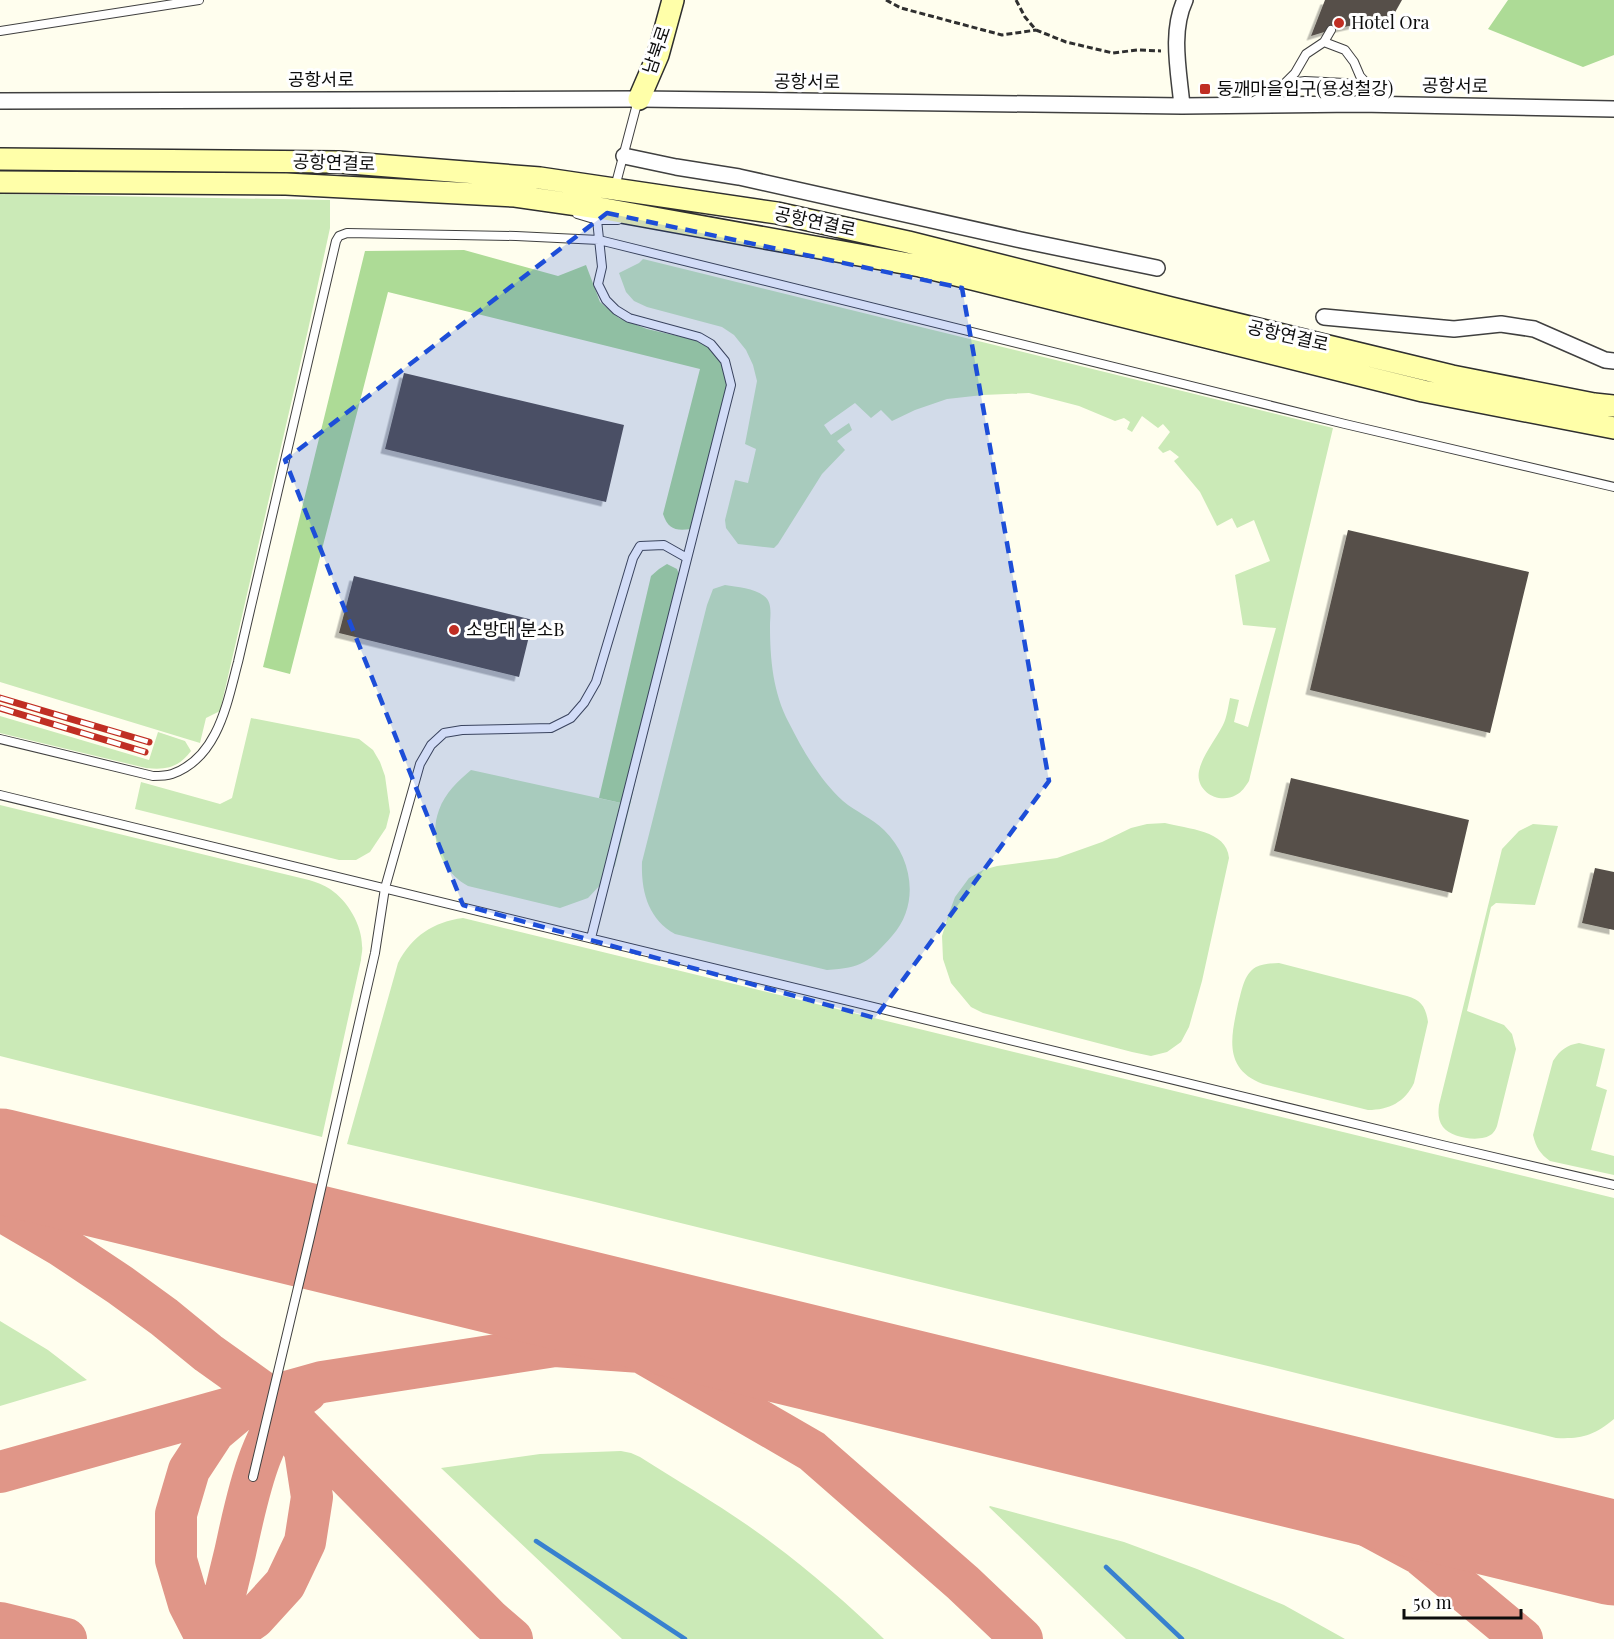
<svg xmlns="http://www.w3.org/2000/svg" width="1614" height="1639" font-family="'Playfair Display','Noto Sans KR',serif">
<defs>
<filter id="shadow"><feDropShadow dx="-4.5" dy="4.5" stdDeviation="0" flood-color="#0004"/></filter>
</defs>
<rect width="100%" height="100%" fill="#fffeee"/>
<path fill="#cbeab7" d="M0,194L330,200V228L308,330L220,711L206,718L200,743L0,682Z
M643,259L1333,428L1249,781C1245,787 1242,792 1236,795C1219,805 1195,791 1199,771C1202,756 1216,739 1223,725C1227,717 1228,707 1230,698L1239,700L1234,722L1248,727L1276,628L1243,625L1235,575L1270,561L1254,520L1237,528L1232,518L1217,526L1200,492L1174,461L1179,457L1170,450L1163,453L1158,448L1170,432L1163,424L1158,428L1142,416L1132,432L1127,429L1130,422L1124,418L1115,421L1079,406L1029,393L983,395L947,399L915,410L892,421L881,410L871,418L855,403L824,425L831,435L849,423L852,430L837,441L845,450L822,474L778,544L774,548L738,544L726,528L725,520L735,480L748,483L756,449L745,444L757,381L753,365L746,350L734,335L722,327L647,307L634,301L626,292L619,273L639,263Z
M725,585C737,587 754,588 764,596C773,602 770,616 770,626C770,659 773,693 789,723C803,751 820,780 843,801C856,812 872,818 884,830C913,858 920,905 892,936C869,962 862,968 827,970L675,934C648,919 641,891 642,862L707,605L713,589Z
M0,716L149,760L158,732L185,741L191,751C178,768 166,770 146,768L0,733Z
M251,718L359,739L373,750L380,762L385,776L390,812L386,828L370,852L356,860H339L135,809L141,782L220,804L232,798Z
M471,770L630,805L615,866L603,882L588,898L560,908L468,886C442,872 428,839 439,810C445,793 458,781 471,770Z
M0,805L309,880C316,882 324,885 330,889C348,901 362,925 362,946C363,950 361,956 361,960L322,1137L0,1056Z
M1165,823C1187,829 1227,830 1229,858L1202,981L1189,1027L1181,1042L1167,1052L1151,1056L1132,1052L983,1013L971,1007L951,983L943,959L942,936L948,916L955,897L969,878L983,870L997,866L1057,858L1102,842L1131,828L1147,824Z
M1533,824L1558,826L1535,905L1496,903L1491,907L1467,1011L1504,1025L1512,1034L1516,1049L1497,1126C1496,1129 1494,1132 1492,1134C1481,1143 1451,1138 1443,1127C1438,1120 1438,1113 1439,1105L1502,849L1519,831Z
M463,918L1614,1198V1419C1593,1436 1582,1439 1556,1438L1276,1368L961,1292L587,1200L347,1144L398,963C412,936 433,922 463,918Z
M1279,963L1407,996C1421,1000 1426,1007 1428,1022L1414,1083C1405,1102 1389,1110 1368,1110L1263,1084C1223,1069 1231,1037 1238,1004C1242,991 1243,975 1256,967C1263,964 1272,963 1279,963Z
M1579,1043L1605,1049L1596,1086L1607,1090L1591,1150L1614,1156V1175L1550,1161C1540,1154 1536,1147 1533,1135L1553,1061C1560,1050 1567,1045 1579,1043Z
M0,1321L48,1350L87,1380L0,1406Z
M621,1451L631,1453L640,1457C684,1485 730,1511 772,1543C811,1572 849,1605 884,1639H622L441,1468L540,1454Z
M990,1506L1124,1542L1197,1569L1284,1605L1345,1639H1126L989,1507Z"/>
<path fill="#addb96" d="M1508,0H1614V55L1583,67L1488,29Z
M464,250L558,276L586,265L600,302L619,318L647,329L704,342L727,360L729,386L691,529C675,531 668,529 663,514L700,369L388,292L290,674L263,667L365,251Z
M667,564L677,569L681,580L630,805L599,798L651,576L659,569Z"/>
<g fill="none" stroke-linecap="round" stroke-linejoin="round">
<path stroke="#3881cf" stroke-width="4.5" d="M536,1541L685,1639
M1106,1567L1182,1639"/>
<path stroke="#e09688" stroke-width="42" d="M0,1189C84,1193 164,1206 246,1222
M0,1210L60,1245L120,1285L164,1317L208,1353L271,1398L490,1620L512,1639
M437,1268L558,1313L641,1352L812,1451L963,1583L1022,1639
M1253,1464L1420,1554L1522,1639
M0,1472L322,1382L555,1346L641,1352L704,1353L845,1365
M0,1623L66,1639
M207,1639L189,1604L176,1560V1514L189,1470L214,1432L246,1405
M214,1639C221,1611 228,1582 235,1553C246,1504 260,1421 306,1392
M224,1639L254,1618L285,1584L305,1542L312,1497L305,1451L291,1423"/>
<path stroke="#e09688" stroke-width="105" d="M0,1161C538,1293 1077,1419 1614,1553"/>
</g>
<path fill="#56504a" filter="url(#shadow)" d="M1325,0H1402L1393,16L1331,30L1311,36Z
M404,373L624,425L606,502L385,449Z
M1348,530L1529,572L1490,733L1310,690Z
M354,576L533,620L519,677L339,633Z
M1291,778L1469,820L1452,893L1274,851Z
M1595,868L1614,872V930L1582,923Z"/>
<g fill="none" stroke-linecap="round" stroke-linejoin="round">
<g stroke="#404040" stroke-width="10">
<path id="lane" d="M0,31L199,0
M1324,42L1345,50L1354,62L1360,76L1370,87
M1284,84L1295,73L1306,54L1324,42L1331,30
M1252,102L1284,84L1305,81L1345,83L1370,87L1388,102
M615,187L638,100
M577,214L597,220H618
M0,739L153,776C159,776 166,776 172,774C218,758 227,703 238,662L336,241L339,236L347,233L516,236L599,240L1345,424L1614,487
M0,795L1442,1145L1614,1185
M591,938L731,385L725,361L711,344L699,337L629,318L616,310L606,300L598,284L602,267L597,220
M253,1477L310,1237L375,953L385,888L420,764L431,745L444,733L462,730L551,728L571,718L584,703L596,682L633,558L640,546L664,545L687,558"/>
</g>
<g stroke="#404040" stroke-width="18">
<path id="street" d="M0,101L639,99L1182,106L1359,104L1614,109
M1182,106C1179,72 1170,32 1185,0
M624,156L676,167L739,177L1021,240L1157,268
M1324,317L1454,329L1501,324L1534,329L1605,360L1614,361"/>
</g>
<g stroke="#2f2f2f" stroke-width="24">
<path id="secondary" d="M639,99L658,55L673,0
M0,159L338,162L540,178L777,213L908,242L1171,308L1452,376L1594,404L1614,406
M0,182L286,184L515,196L599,208L920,266L1423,391L1614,428"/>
</g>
<path stroke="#2f2f2f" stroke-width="3" stroke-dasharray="6 3" stroke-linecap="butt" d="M886,0L901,8L1002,35L1036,30
M1016,0L1025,17L1036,30L1066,42L1113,53L1137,50L1161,51"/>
<use href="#lane" stroke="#fff" stroke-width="8"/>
<use href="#street" stroke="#fff" stroke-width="15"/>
<use href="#secondary" stroke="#ffffa9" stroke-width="21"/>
<g stroke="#c02e23" stroke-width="7">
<path id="rail" d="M0,698L149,742
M0,708L145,752"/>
</g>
<use href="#rail" stroke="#fff" stroke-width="4.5" stroke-dasharray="14" stroke-linecap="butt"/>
</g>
<path fill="#1d4ed8" fill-opacity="0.2" stroke="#1d4ed8" stroke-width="4.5" stroke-dasharray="12 8" stroke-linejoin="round" d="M607,213L962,288L1049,781L875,1018L463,905L285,460Z"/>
<g fill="#c02e23" stroke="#fff" stroke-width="2">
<circle cx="1339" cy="23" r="6"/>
<rect x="1199" y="83" width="12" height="12" rx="3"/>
<circle cx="454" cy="630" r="6"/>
</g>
<g text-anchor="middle" stroke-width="6" stroke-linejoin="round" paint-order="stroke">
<g font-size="18" fill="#0d0d0d" stroke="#fff" text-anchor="start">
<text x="1351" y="29">Hotel Ora</text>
<text x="1217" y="95">둥깨마을입구(용성철강)</text>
<text x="466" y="636">소방대 분소B</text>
</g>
<g font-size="18" fill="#0d0d0d" stroke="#fff">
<text transform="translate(657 50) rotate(-71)" y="6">남북로</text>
<text x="321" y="86">공항서로</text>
<text transform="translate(807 82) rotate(1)" y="6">공항서로</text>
<text transform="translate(1455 86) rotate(1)" y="6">공항서로</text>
<text transform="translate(334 163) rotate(2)" y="6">공항연결로</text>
<text transform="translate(815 222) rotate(12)" y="6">공항연결로</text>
<text transform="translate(1288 336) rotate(13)" y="6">공항연결로</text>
</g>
</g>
<path d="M1404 1609v9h117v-9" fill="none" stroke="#0d0d0d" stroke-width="3"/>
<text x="1413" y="1609" font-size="18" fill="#0d0d0d" stroke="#ffffff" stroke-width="4.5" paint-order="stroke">50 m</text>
</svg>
